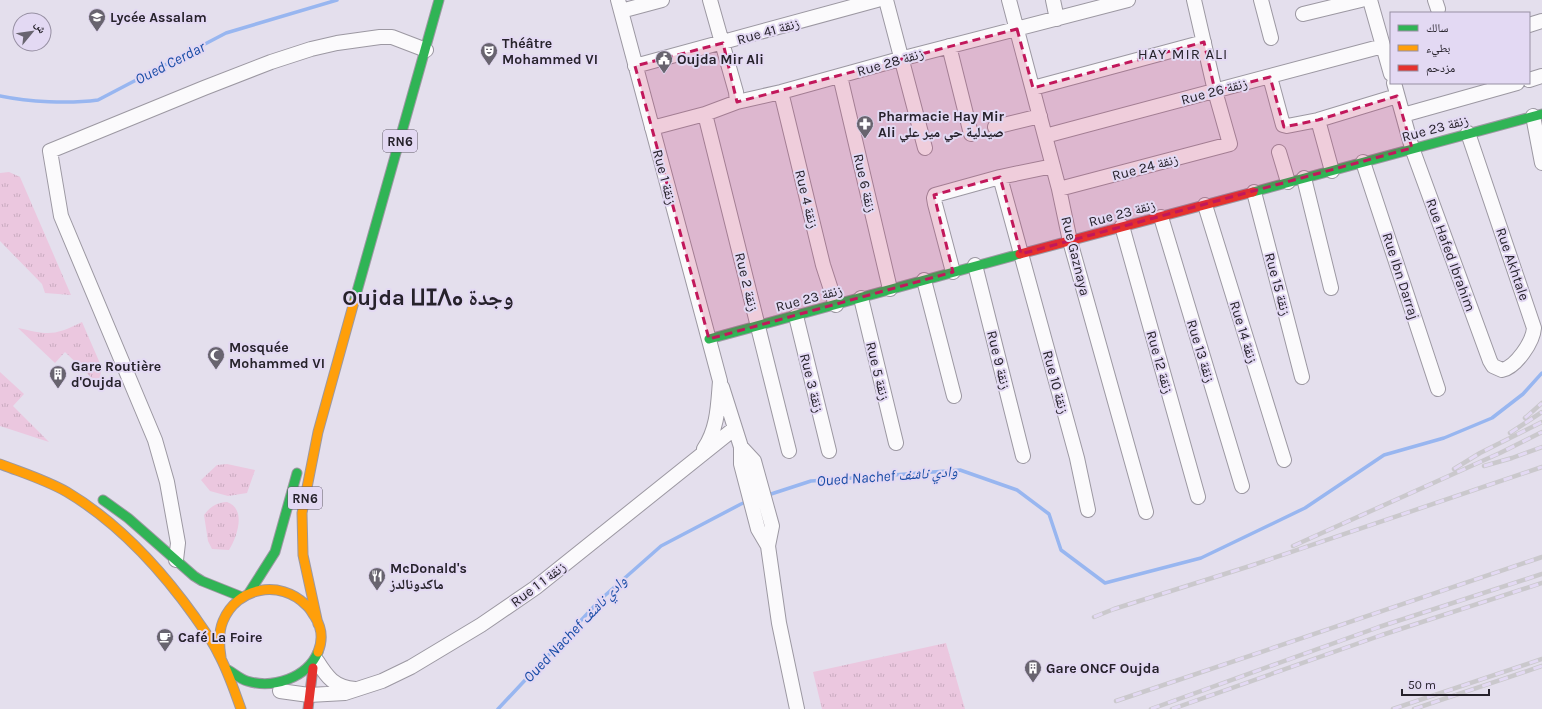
<svg xmlns="http://www.w3.org/2000/svg" width="1542" height="709" font-family="Karla,'Noto Naskh Arabic','Noto Sans Tifinagh',sans-serif">
<defs>
<pattern id="grass-tufts" width="24" height="20" patternUnits="userSpaceOnUse"><rect width="24" height="20" fill="#ebc7df"/><path d="M3 7l-1-3M5 7V3M7 7l1-3M15 17l-1-3M17 17v-4M19 17l1-3" fill="none" stroke="#c9abc0"/></pattern>
</defs>
<rect width="100%" height="100%" fill="#e4dfed"/>
<path fill="url(#grass-tufts)" d="M9,172L20,177L71,295L45,293L42,284L0,241V173Z
M82,322L102,368L98,384L65,352L55,363L18,328C49,335 54,336 82,322Z
M0,372L24,394L13,406L49,442L0,426Z
M227,464L255,470L247,493L228,496L210,491L201,480L217,465Z
M227,502C247,509 237,537 229,550L212,549L208,541L204,515C211,506 216,503 227,502Z
M946,643L965,709H822L813,672Z"/>
<g fill="none" stroke-linecap="round" stroke-linejoin="round">
<path stroke="#98b6f0" stroke-width="3.5" d="M0,96C29,102 69,104 98,100L226,33L337,0
M768,495L811,481L960,470L1017,490L1049,514L1061,550L1105,583L1201,558L1305,508L1384,455L1444,438L1492,418L1523,394L1542,373
M498,709L601,599L661,546L741,504L748,501"/>
<g stroke="#9c98a2" stroke-width="16">
<path id="street" d="M618,0L720,381C718,405 718,428 704,449
M710,0L736,92L737,102
M886,0L925,148
M1009,0L1059,189L1070,241L1146,512
M1053,0L1057,19
M1261,0L1271,38
M1370,0L1391,74
M1435,0L1438,9
M621,11L662,0
M1303,14L1361,0
M1529,25L1542,21
M949,46L971,134
M635,66L877,0
M840,76L890,289
M1270,77L1283,125L1287,126L1318,120L1397,96
M1529,80L1542,76
M1394,83L1412,148L1490,361L1493,366L1502,370C1516,367 1533,342 1534,328L1468,133
M1033,88L1204,42
M781,92L823,265L836,305
M705,114L789,451
M1403,115L1517,83
M1533,116L1542,163
M1318,120L1332,171
M995,127L1040,116
M652,128L705,114L737,102L781,92L900,59L1128,0
M1045,136L1383,46
M1279,152L1288,182
M1363,162L1438,389
M1000,177L1077,458L1088,510
M1304,178L1331,288
M1059,189L1230,144L1215,91L1194,0
M1254,192L1302,377
M1205,205L1284,460
M1161,217L1242,486
M1122,226L1198,497
M975,265L1023,456
M953,272L935,204L934,198L935,195L1000,177L1053,166
M924,280L954,396
M861,298L896,443
M796,316L829,451
M722,387L741,447V464L758,529L768,546L779,623L797,709
M741,447L754,461L772,526L768,546
M176,560L178,543L167,482L155,440L61,216L50,151L204,88L271,62L311,49L337,43L380,37H392L426,50
M317,661C327,677 334,687 355,689
M280,691L309,695L345,693L382,681L411,667L481,625L535,588L735,428"/>
</g>
<g stroke="#9c98a2" stroke-width="11">
<path id="fast" d="M1253,192L1542,114
M354,302L439,0
M709,339L1020,254
M103,500L128,518L194,576L202,581L242,597
M249,593L275,552L297,473
M228,670C234,673 240,679 247,681C273,689 307,678 318,652"/>
</g>
<g stroke="#9c98a2" stroke-width="11">
<path id="slow" d="M0,464C23,473 46,480 67,492C119,523 160,568 195,617C203,629 212,640 218,653C228,671 234,690 241,709
M318,624L303,555L302,513L318,432L354,302
M221,657C219,645 218,633 223,621C237,587 280,579 306,605C310,608 312,613 315,617C322,628 323,640 318,652"/>
</g>
<g stroke="#9c98a2" stroke-width="11">
<path id="jam" d="M1020,254L1253,192
M308,709L313,668"/>
</g>
<use href="#street" stroke="#fbfafc" stroke-width="14"/>
<use href="#fast" stroke="#30b455" stroke-width="9"/>
<use href="#slow" stroke="#ff9f0a" stroke-width="9"/>
<use href="#jam" stroke="#e5322d" stroke-width="9"/>
<g stroke="#cac8cc" stroke-width="4.5">
<path id="rail" d="M1525,418L1542,403
M1510,433L1542,412
M1484,466L1512,458L1542,447
M1454,469L1480,453L1542,422
M1293,546L1500,453L1542,432
M1094,617L1114,609L1250,566L1542,467
M1116,701L1542,557
M1151,709L1379,627L1542,574
M1172,709L1382,635L1542,583
M1393,709L1542,659
M1414,709L1542,666"/>
</g>
<use href="#rail" stroke="#e3d9f3" stroke-width="3" stroke-dasharray="9" stroke-linecap="butt"/>
</g>
<path fill="#c2185b" fill-opacity="0.2" stroke="#c2185b" stroke-width="3" stroke-dasharray="8 5" stroke-linejoin="round" d="M1017,29L1033,88L1204,42L1215,91L1270,77L1284,127L1318,120L1397,96L1412,148L1021,254L1000,177L934,195L953,272L709,339L635,66L723,43L737,102Z"/>
<defs>
<g id="school-pin" transform="scale(0.9)"><path d="M0 17L-7.5 6A9.5 9.5 0 1 1 7.5 6Z" fill="#68646f" stroke="#e3d9f3"/><path d="M0-5L7-2L0 1L-7-2ZM-4 1L0 2.5L4 1V4Q0 6-4 4Z" fill="#fff"/></g>
<g id="theatre-pin" transform="scale(0.9)"><path d="M0 17L-7.5 6A9.5 9.5 0 1 1 7.5 6Z" fill="#68646f" stroke="#e3d9f3"/><path d="M-5-5.5Q0-4 5-5.5V0Q5 5 0 6Q-5 5-5 0ZM-3.3-2.5H-1v1.5H-3.3ZM1-2.5H3.3v1.5H1ZM-2.8 1Q0 5.5 2.8 1Z" fill="#fff"/></g>
<g id="civic-pin" transform="scale(0.9)"><path d="M0 17L-7.5 6A9.5 9.5 0 1 1 7.5 6Z" fill="#68646f" stroke="#e3d9f3"/><path d="M-.6-6.5H3V-4.5H.6V-3L4-1V1h2V6H-6V1h2V-1L-.6-3ZM-1.2 2.5V6h2.4V2.5Z" fill="#fff"/></g>
<g id="pharmacy-pin" transform="scale(0.9)"><path d="M0 17L-7.5 6A9.5 9.5 0 1 1 7.5 6Z" fill="#68646f" stroke="#e3d9f3"/><path d="M-2-6h4v4h4v4h-4v4h-4v-4h-4v-4h4Z" fill="#fff"/></g>
<g id="mosque-pin" transform="scale(0.9)"><path d="M0 17L-7.5 6A9.5 9.5 0 1 1 7.5 6Z" fill="#68646f" stroke="#e3d9f3"/><path d="M3.5-4.9A6 6 0 1 0 3.5 4.9A5 5 0 1 1 3.5-4.9Z" fill="#fff"/></g>
<g id="building-pin" transform="scale(0.9)"><path d="M0 17L-7.5 6A9.5 9.5 0 1 1 7.5 6Z" fill="#68646f" stroke="#e3d9f3"/><path d="M-4-6H4V6H1V3H-1V6H-4ZM-2.5-4.3h1.7v1.8h-1.7ZM.8-4.3h1.7v1.8H.8ZM-2.5-1h1.7V.8h-1.7ZM.8-1h1.7V.8H.8Z" fill="#fff"/></g>
<g id="restaurant-pin" transform="scale(0.9)"><path d="M0 17L-7.5 6A9.5 9.5 0 1 1 7.5 6Z" fill="#68646f" stroke="#e3d9f3"/><path d="M-5-6h1v4h1v-4h1v4h1v-4h1v5L-1.5 .5V6h-2V.5L-5-1ZM5-6V6H3V1.5H1.5Q1.5-4 5-6Z" fill="#fff"/></g>
<g id="cafe-pin" transform="scale(0.9)"><path d="M0 17L-7.5 6A9.5 9.5 0 1 1 7.5 6Z" fill="#68646f" stroke="#e3d9f3"/><path d="M-5.5-4.5H6V0H3Q3 3.5 0 3.5H-2.5Q-5.5 3.5-5.5 0ZM3-3.2v2h1.7v-2ZM-6 4.5H4V6H-6Z" fill="#fff"/></g>
</defs>
<g fill-rule="evenodd">
<use href="#school-pin" x="97" y="17"/>
<use href="#theatre-pin" x="489" y="51"/>
<use href="#civic-pin" x="664" y="59"/>
<use href="#pharmacy-pin" x="865" y="124"/>
<use href="#mosque-pin" x="216" y="355"/>
<use href="#building-pin" x="58" y="374"/>
<use href="#restaurant-pin" x="377" y="576"/>
<use href="#cafe-pin" x="165" y="637"/>
<use href="#building-pin" x="1033" y="668"/>
</g>
<g text-anchor="middle" stroke-width="4" stroke-linejoin="round" paint-order="stroke">
<g fill="#e3d9f3" stroke="#5f5967" stroke-width="1">
<rect x="383" y="130" width="34" height="22" rx="3"/>
<rect x="288" y="487" width="34" height="22" rx="3"/>
</g>
<g font-size="13" font-weight="bold" fill="#26222b">
<text x="400" y="146">RN6</text>
<text x="305" y="503">RN6</text>
</g>
<g font-size="14" font-weight="bold" fill="#26222b" stroke="#e3d9f3" text-anchor="start">
<text x="110" y="22">Lycée Assalam</text>
<text x="502" y="48">Théâtre<tspan x="502" dy="16">Mohammed VI</tspan></text>
<text x="677" y="64">Oujda Mir Ali</text>
<text x="878" y="121">Pharmacie Hay Mir<tspan x="878" dy="16">Ali صيدلية حي مير علي</tspan></text>
<text x="229" y="352">Mosquée<tspan x="229" dy="16">Mohammed VI</tspan></text>
<text x="71" y="371">Gare Routière<tspan x="71" dy="16">d'Oujda</tspan></text>
<text x="390" y="573">McDonald's<tspan x="390" dy="16">ماكدونالدز</tspan></text>
<text x="178" y="642">Café La Foire</text>
<text x="1046" y="673">Gare ONCF Oujda</text>
</g>
<g font-size="14" fill="#26222b" stroke="#e3d9f3">
<text transform="translate(768 31) rotate(-16)" y="5">Rue 41 زنقة</text>
<text transform="translate(890 62) rotate(-16)" y="5">Rue 28 زنقة</text>
<text transform="translate(1214 91) rotate(-15)" y="5">Rue 26 زنقة</text>
<text transform="translate(1435 128) rotate(-15)" y="5">Rue 23 زنقة</text>
<text transform="translate(1145 167) rotate(-15)" y="5">Rue 24 زنقة</text>
<text transform="translate(665 177) rotate(75)" y="5">Rue زنقة 1</text>
<text transform="translate(865 183) rotate(77)" y="5">Rue 6 زنقة</text>
<text transform="translate(807 199) rotate(76)" y="5">Rue 4 زنقة</text>
<text transform="translate(1122 213) rotate(-15)" y="5">Rue 23 زنقة</text>
<text transform="translate(1451 255) rotate(70)" y="5">Rue Hafed Ibrahim</text>
<text transform="translate(1076 256) rotate(76)" y="5">Rue Gaznaya</text>
<text transform="translate(1513 264) rotate(71)" y="5">Rue Akhtale</text>
<text transform="translate(1401 276) rotate(72)" y="5">Rue Ibn Darraj</text>
<text transform="translate(747 282) rotate(76)" y="5">Rue 2 زنقة</text>
<text transform="translate(1278 284) rotate(75)" y="5">Rue 15 زنقة</text>
<text transform="translate(809 298) rotate(-15)" y="5">Rue 23 زنقة</text>
<text transform="translate(1244 332) rotate(73)" y="5">Rue 14 زنقة</text>
<text transform="translate(1201 351) rotate(73)" y="5">Rue 13 زنقة</text>
<text transform="translate(999 360) rotate(76)" y="5">Rue 9 زنقة</text>
<text transform="translate(1160 362) rotate(74)" y="5">Rue 12 زنقة</text>
<text transform="translate(878 371) rotate(76)" y="5">Rue 5 زنقة</text>
<text transform="translate(1056 382) rotate(75)" y="5">Rue 10 زنقة</text>
<text transform="translate(812 383) rotate(76)" y="5">Rue 3 زنقة</text>
<text transform="translate(538 584) rotate(-37)" y="5">Rue 1 زنقة 1</text>
</g>
<g font-size="15" letter-spacing="1" fill="#26222b" stroke="#e3d9f3">
<text x="1183" y="59">HAY MIR ALI</text>
</g>
<g font-size="15" font-style="italic" fill="#1a4da6" stroke="#e3d9f3">
<text transform="translate(170 63) rotate(-27)" y="5">Oued Cerdar</text>
<text transform="translate(887 476) rotate(-4)" y="5">Oued Nachef وادي ناشف</text>
<text transform="translate(575 629) rotate(-46)" y="5">Oued Nachef وادي ناشف</text>
</g>
<g font-size="22" font-weight="bold" fill="#26222b" stroke="#e3d9f3">
<text x="428" y="305">Oujda ⵡⵊⴷⴰ وجدة</text>
</g>
</g>
<rect x="1390" y="12" width="140" height="72" fill="#e3d9f3" stroke="#9790a3"/>
<rect x="1398" y="25" width="20" height="6" fill="#30b455" stroke="#9790a3"/>
<text x="1426" y="32" font-size="12" fill="#26222b">سالك</text>
<rect x="1398" y="45" width="20" height="6" fill="#ff9f0a" stroke="#9790a3"/>
<text x="1426" y="52" font-size="12" fill="#26222b">بطيء</text>
<rect x="1398" y="65" width="20" height="6" fill="#e5322d" stroke="#9790a3"/>
<text x="1426" y="72" font-size="12" fill="#26222b">مزدحم</text>
<g transform="translate(32 32) rotate(61)"><circle r="19" fill="#e3d9f3" stroke="#9790a3"/>
<path d="M0-3L7 15L0 10L-7 15Z" fill="#68646f"/>
<text y="-6" font-size="11" font-weight="bold" text-anchor="middle" fill="#26222b">ش</text>
</g>
<path d="M1402 689v6h87v-6" fill="none" stroke="#26222b" stroke-width="2"/>
<text x="1408" y="689" font-size="12" fill="#26222b" stroke="#e3d9f3" stroke-width="3" paint-order="stroke">50 m</text>
</svg>
